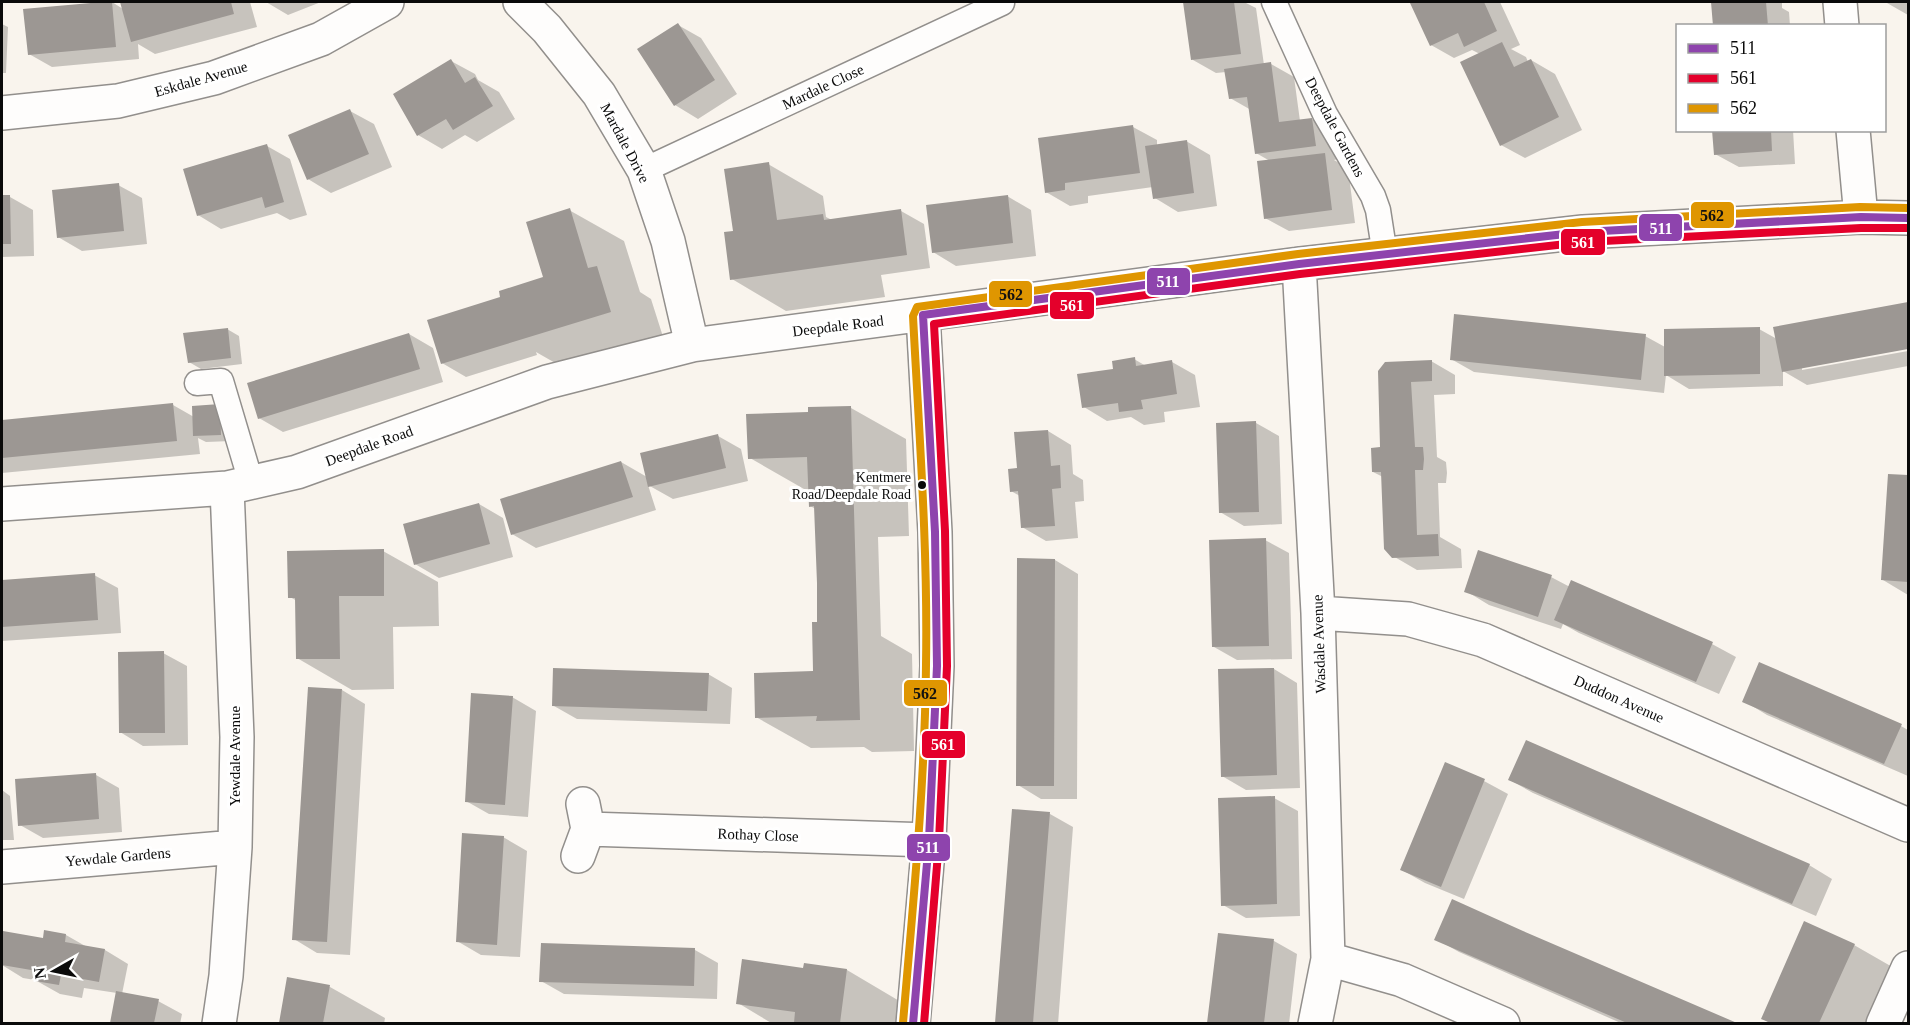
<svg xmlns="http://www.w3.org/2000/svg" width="1910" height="1025" font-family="'Times New Roman',serif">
<rect width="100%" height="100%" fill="#f9f4ed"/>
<path fill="#0003" d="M112,2L123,9L121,2H250L257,27L155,54L138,44L139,59L52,67L29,54L25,10Z
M266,2H321L288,15Z
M1185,2H1244L1256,8L1264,65L1271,64L1294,77L1300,121L1312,119L1335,133L1339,159L1334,160L1348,168L1355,223L1289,231L1265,218L1270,161L1256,153L1251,110L1230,98L1226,72L1216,73L1193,60Z
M1417,2H1500L1520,45L1511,49L1526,57L1528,62L1531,60L1555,74L1582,130L1525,158L1501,145L1480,54L1472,50L1454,58L1431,45L1412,4Z
M1712,2H1782V8L1789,12L1790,26H1714Z
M1887,2H1908V15L1887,3Z
M2,24L8,27L6,73H2Z
M678,25L701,38L737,94L698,119L675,105Z
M451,61L475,74L478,80L499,92L515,119L477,142L465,135L442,149L418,135L395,95Z
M350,111L374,124L392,167L331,193L308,179Z
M1133,127L1157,140V146L1186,141L1210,155L1217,206L1178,212L1155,198L1153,187L1088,196V203L1070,206L1046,192Z
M1714,130H1793L1795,164L1739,167L1715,154Z
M267,146L290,159L307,215L290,220L277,213L221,229L198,215Z
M768,164L823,196L826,217L832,220L901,211L924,224L930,268L881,275L885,297L786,311L732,279L734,232Z
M118,185L142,198L147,244L82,251L58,237Z
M1007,196L1031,210L1036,256L956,266L933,252Z
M2,197H10L33,210L34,256L2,257Z
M569,210L624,241L640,292L651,299L665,343L571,372L536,352L537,355L466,377L442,363L500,299L545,278Z
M1908,304V348L1802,367V370L1908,351V366L1807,385L1783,371V386L1689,389L1666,375L1664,393L1474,372L1451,359L1645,336L1665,347L1759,329L1777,339L1775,328Z
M227,329L239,336L242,364L201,369L189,362Z
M409,334L433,348L443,382L283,432L259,418Z
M1134,359L1146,366L1172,362L1195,375L1200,407L1164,412L1165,422L1144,425L1131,417L1107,421L1084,407L1115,371Z
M1431,361L1455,375V394L1434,395L1437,457L1446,462L1447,473L1446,483H1438L1440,537L1461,549L1462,568L1417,570L1393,556L1383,477L1373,472L1382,449L1379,371Z
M173,405L194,417L219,405L232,441L206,442L198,438L200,454L2,473V422Z
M851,408L906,439L909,536L878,537L881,636L912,654L914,751L872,752L864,747L811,748L756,717L815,672L823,623L816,509L810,506V489H804L750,458L810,414V409Z
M1256,423L1279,436L1282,524L1244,526L1220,512Z
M1048,431L1071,445L1073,474L1083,480L1084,501L1075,502L1078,538L1046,541L1022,527L1020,496L1011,491L1018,470Z
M718,436L741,449L748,481L673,499L648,485L656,510L536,548L512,534L621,462L647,477Z
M1889,476L1908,477V595L1883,580Z
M479,504L503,518L513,557L439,578L415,564Z
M1265,540L1289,553L1292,659L1237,660L1214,647Z
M383,551L438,582L439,626L393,627L394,689L352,690L297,658V601L290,597Z
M1019,560H1055L1078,574L1077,799H1041L1018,785Z
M94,575L118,588L121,633L2,641V582Z
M1551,577L1570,587L1572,582L1712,644L1736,657L1719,694L1579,633L1563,624L1561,629L1489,605L1466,591Z
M163,653L187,666L188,745L143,746L120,732Z
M1274,669L1297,683L1300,788L1246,790L1222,776Z
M708,674L732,688L730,724L577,719L554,706Z
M342,690L365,704L350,955L317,953L294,939Z
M512,697L536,711L528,817L489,814L466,801Z
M1744,701L1901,726L1908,730V776L1767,715Z
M96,775L119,788L122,832L43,838L20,825Z
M1510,780L1809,865L1832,879L1816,916L1533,793Z
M1484,781L1508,794L1464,899L1425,883L1402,870Z
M2,790L10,796L14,840H2Z
M1274,798L1298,811L1300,916L1246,918L1223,905Z
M1013,811L1050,814L1073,827L1058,1024H997Z
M503,837L527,851L520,957L481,955L457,941Z
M1453,901L1733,1024H1623L1459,952L1436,939Z
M45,931L66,935L87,947L105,950L128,964L122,994L158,1001L182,1014L180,1024H112L117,993L84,988L82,998L60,994L35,980L23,978L2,965L5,933L44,940Z
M1220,934L1274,941L1297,954L1289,1024H1209Z
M1854,945L1908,976L1888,1024H1771L1763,1019Z
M695,950L718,963L717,999L564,994L541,981Z
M805,964L847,970L901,1002L899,1024H773L738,1003L804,970Z
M289,979L330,987L385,1018L384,1024H280Z"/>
<path fill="#9c9793" d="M102,2H112L116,47L28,55L23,9Z
M120,2H231L234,14L131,42Z
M1183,2H1234L1241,54L1191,60Z
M1414,2H1484L1497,31L1464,47L1458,33L1430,46L1410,3Z
M1711,2H1766L1768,26H1713Z
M678,23L715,80L674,106L637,49Z
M1502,42L1514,67L1531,59L1559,117L1500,146L1460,62Z
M451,59L465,83L475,77L493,106L453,130L446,119L417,136L393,94Z
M1271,62L1279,122L1312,118L1316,146L1255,154L1247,97L1229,99L1224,69Z
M350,109L369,154L307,180L288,135Z
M1133,125L1140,173L1065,183V190L1045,193L1038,138Z
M1712,130H1771L1772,151L1714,155Z
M1187,140L1194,193L1153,199L1145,146Z
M267,144L284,202L265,208L262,197L197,216L183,169Z
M1325,153L1332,210L1264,219L1257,161Z
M769,162L777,220L823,214L824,220L901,209L907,255L730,280L724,232L733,231L724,169Z
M119,183L124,231L57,238L52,190Z
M2,195H10L11,244H2Z
M1008,195L1013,243L932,253L926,205Z
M570,208L588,268L597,266L611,312L441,364L427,320L500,297L499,291L543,277L526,222Z
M1908,302V349L1782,372L1773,327Z
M1454,314L1646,334L1641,380L1450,360Z
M1760,327V374L1664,376V329Z
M228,328L231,358L188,363L183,333Z
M409,333L420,369L258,419L247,383Z
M1135,357L1136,366L1172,360L1177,394L1141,400L1143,409L1119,412L1118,403L1082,408L1077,374L1113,369L1112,361Z
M1432,360V381L1411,382L1415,447H1423L1424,459L1423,470H1415L1417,535L1438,534L1439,556L1392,558L1384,549L1381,472H1372L1371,448L1380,447L1378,371L1385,362Z
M173,403L177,441L2,458V420Z
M220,404L221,435L193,436L192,406Z
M851,406L860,720L816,721L817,716L755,718L754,673L813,671L812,622H817V583L814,506L809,507L807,457L748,459L746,414L808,412V407Z
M1256,421L1259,512L1219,513L1216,423Z
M1048,430L1051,466L1060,465L1061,488L1052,489L1055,526L1021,528L1018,491L1010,492L1009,481L1008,469L1017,468L1014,432Z
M718,434L726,468L648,487L640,453Z
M621,461L633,497L511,535L500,499Z
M1888,474L1908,475V582L1881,580Z
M479,503L490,544L414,565L403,524Z
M1266,538L1269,646L1212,647L1209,540Z
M384,549V596H339L340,659H296L295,598H288L287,551Z
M1478,550L1552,575L1538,617L1464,592Z
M1017,558L1055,559L1054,786H1016Z
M95,573L98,620L2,627V580Z
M1571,580L1713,642L1696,682L1554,620Z
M164,651L165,733H119L118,652Z
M1759,662L1902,724L1884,764L1742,702Z
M553,668L709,673L707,711L552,706Z
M1274,668L1277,775L1221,777L1218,669Z
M308,687L342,689L327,942L292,940Z
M471,693L513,696L505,805L465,802Z
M1526,740L1810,864L1792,904L1508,780Z
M1445,762L1485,779L1441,887L1400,870Z
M96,773L99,819L18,826L15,779Z
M1275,796L1277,904L1221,906L1218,798Z
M1012,809L1050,812L1033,1023H995Z
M462,833L504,836L497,945L456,942Z
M1452,899L1523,931L1737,1023H1627L1434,940Z
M1804,921L1855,944L1819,1023H1771L1761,1019Z
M44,930L66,934L65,942L105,949L99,982L61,975L59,985L35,981L37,971L2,965L3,931L43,938Z
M1218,933L1274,939L1264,1023H1207Z
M541,943L695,948L694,986L539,982Z
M742,959L803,968L804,963L847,969L840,1023H794L795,1012L736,1004Z
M287,977L330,985L323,1023H279Z
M116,991L159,999L154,1023H110Z"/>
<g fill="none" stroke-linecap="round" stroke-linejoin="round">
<g stroke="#928f8c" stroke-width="27">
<path id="lane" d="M1274,2L1325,114L1373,196L1378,210L1385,255
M644,170L1002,3
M197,383L221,381L251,482"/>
</g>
<g stroke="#928f8c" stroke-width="36">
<path id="street" d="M520,2L547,29L599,94L644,170L668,241L692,345
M1840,2L1842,26
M2,113L118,101L214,78L321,39L387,2
M1853,130L1861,217
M1299,264L1318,613L1328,959L1315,1024
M2,504L227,488L297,472L547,382L692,345L1299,264L1583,232L1861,217L1908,218
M1318,613L1408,619L1483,640L1908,825
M588,829L929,840
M578,856L588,829L583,804
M2,867L235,847
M1328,959L1402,980L1503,1024
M219,1024L226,976L235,847L237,737L227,488
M913,1024L929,840L937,666L935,532L923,315
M1883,1024L1908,968"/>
</g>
<use href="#lane" stroke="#fefdfc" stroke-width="24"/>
<use href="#street" stroke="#fefdfc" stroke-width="33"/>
<g stroke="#fff" stroke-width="12">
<path id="bus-1" d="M923,315L1299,264L1583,232L1861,217L1908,218
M913,1024L929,840L937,666L935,532L923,315"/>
</g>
<g stroke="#fff" stroke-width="12">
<path id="bus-2" d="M924,1024L939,841L947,666L945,531L934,324L1300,274L1584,242L1861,228H1908"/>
</g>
<g stroke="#fff" stroke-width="12">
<path id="bus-3" d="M903,1023C913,904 925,785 926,665C928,548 919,432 913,316L917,307L1298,254L1582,222L1860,207L1908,208"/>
</g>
<use href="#bus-1" stroke="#8e44ad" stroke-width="8"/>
<use href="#bus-2" stroke="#e4002b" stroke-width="8"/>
<use href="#bus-3" stroke="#df9601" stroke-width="8"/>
</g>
<circle fill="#0a0a0a" stroke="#fff" stroke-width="2" cx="922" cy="485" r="5"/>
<g text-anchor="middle" stroke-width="6" stroke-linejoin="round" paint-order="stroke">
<g font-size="14" fill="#0a0a0a" stroke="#fff" text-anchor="end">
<text x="911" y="482">Kentmere<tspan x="911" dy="17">Road/Deepdale Road</tspan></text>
</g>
<g font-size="15" fill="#0a0a0a" stroke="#fff">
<text transform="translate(201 79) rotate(-16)" y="5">Eskdale Avenue</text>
<text transform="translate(823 87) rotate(-25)" y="5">Mardale Close</text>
<text transform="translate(1335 127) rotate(62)" y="5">Deepdale Gardens</text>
<text transform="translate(625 143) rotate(62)" y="5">Mardale Drive</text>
<text transform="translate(838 326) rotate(-7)" y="5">Deepdale Road</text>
<text transform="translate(369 446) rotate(-20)" y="5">Deepdale Road</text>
<text transform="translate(1319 644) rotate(-92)" y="5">Wasdale Avenue</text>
<text transform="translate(1619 699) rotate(24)" y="5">Duddon Avenue</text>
<text transform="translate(235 756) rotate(-90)" y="5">Yewdale Avenue</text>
<text transform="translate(758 835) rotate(2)" y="5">Rothay Close</text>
<text transform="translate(118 857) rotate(-5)" y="5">Yewdale Gardens</text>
</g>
</g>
<g stroke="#fff" stroke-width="2">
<rect x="1690" y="201" width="45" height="28" rx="6" fill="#df9601"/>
<rect x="1638" y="213" width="45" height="29" rx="6" fill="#8e44ad"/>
<rect x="1560" y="228" width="46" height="28" rx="6" fill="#e4002b"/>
<rect x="1146" y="267" width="45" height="29" rx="6" fill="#8e44ad"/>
<rect x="988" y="280" width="45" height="28" rx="6" fill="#df9601"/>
<rect x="1049" y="291" width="46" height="29" rx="6" fill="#e4002b"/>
<rect x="903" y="679" width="45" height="28" rx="6" fill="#df9601"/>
<rect x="921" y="730" width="45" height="29" rx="6" fill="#e4002b"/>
<rect x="906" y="833" width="45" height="29" rx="6" fill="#8e44ad"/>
</g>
<g font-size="16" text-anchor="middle" font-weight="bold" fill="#fff">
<text x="1661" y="234">511</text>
<text x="1583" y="248">561</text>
<text x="1168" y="287">511</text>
<text x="1072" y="311">561</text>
<text x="943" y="750">561</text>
<text x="928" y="853">511</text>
</g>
<g font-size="16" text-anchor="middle" font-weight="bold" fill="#111">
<text x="1712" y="221">562</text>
<text x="1011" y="300">562</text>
<text x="925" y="699">562</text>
</g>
<rect width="1910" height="1025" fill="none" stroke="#0a0a0a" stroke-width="6"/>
<rect x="1676" y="24" width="210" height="108" fill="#ffffff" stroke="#9d9d9d" stroke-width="1.5"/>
<rect x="1688" y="44" width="30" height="9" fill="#8e44ad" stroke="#9d9d9d" stroke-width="1.5"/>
<text x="1730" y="54" font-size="18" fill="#0a0a0a">511</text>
<rect x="1688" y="74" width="30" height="9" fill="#e4002b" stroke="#9d9d9d" stroke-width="1.5"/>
<text x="1730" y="84" font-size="18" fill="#0a0a0a">561</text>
<rect x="1688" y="104" width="30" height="9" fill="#df9601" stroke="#9d9d9d" stroke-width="1.5"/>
<text x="1730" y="114" font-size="18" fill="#0a0a0a">562</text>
<g transform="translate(54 971) rotate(261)" stroke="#ffffff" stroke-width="4.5" paint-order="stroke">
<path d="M0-4.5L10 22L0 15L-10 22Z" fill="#0a0a0a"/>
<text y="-9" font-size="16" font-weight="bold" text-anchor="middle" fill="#0a0a0a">N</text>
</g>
</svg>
